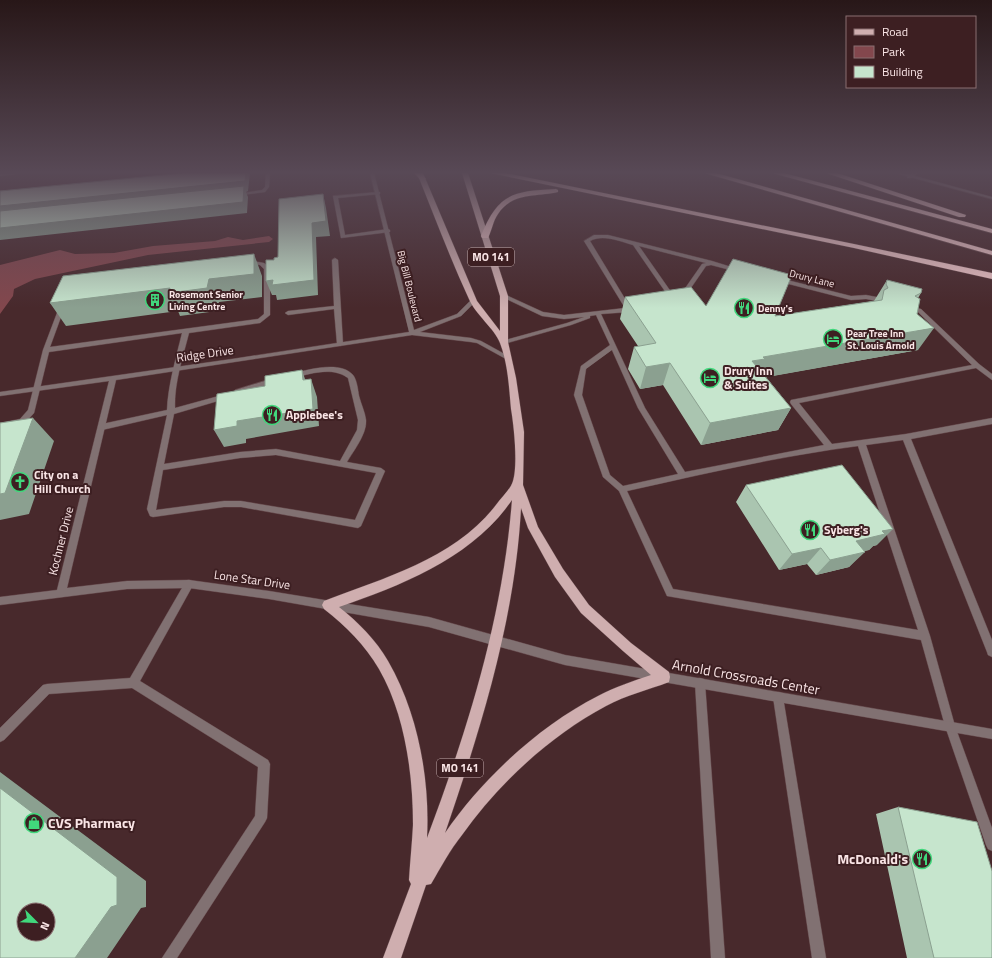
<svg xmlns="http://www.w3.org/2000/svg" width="992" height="958" font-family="'Titillium Web',sans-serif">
<rect width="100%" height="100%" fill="#48292c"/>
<path fill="#83474d" d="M269,236L273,239L269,242L148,255L35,279L14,289L13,296L0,314V265L60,250L75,254L114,253L153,246L215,241L228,237L243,240Z"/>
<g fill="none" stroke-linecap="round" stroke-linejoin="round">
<g stroke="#64474a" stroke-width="1">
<path id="service" d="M19,173L17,174L0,176V174Z
M378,192H380V194L338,198L345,235L388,229L390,230V232L341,238L333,196Z
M594,235H608L712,261L741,270L738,272L711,265L706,266L684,298L682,299L679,297L702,264L706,263L639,246L676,299L673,301L671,300L633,245C619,241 603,234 590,241L630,307L636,309L629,312L601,314L645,408L685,472L824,445L791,404L790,402L791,400L972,365L917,311L905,308V306L921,309L979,364L992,374V380L976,368L799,403L832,444L906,434L992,418V424L911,439L992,640V657L988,655L987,652L903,440L866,445L930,636L955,726L992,828V851L988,849L986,845L945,726L921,640L667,596L619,491L603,477L574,395L581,366L610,345L596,315L590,316V318L571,325L504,344L501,342L502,341L567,323L584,317L564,319L542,316L502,297V295H506L543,312L564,315L625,308L584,241ZM612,350L638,408L678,474L623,486L610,475L582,395L586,369ZM858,446L918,630L673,589L627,491C703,474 780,456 858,446Z
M335,258L338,260L343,344L340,346L337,344L334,309L288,315L285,313L288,311L334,306L332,260Z
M247,260L264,263L270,268V315L260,323L189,333C183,357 174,383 175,408L226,394L230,396L228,398L174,414L164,464L240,452L276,449L340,461L357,430L358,420L348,378C332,366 310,374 293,378L290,376L291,374C307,370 340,360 353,375C357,380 358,390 359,396C361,404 365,412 366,420C367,434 354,450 347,462L381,468L385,471L361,526L358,528L241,507H224L153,517L150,516L147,509L167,415L102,430L98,427L102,424L167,410C168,385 176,358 182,333L49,352L34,413L25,423L0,429V423L20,419L28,410L43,350L60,305L62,304L65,306L50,347L258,319L264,314V269L260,265L245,263L244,262ZM276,455L376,473L355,520L241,501H224L156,510L163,470L240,458Z
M779,278L851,296L866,295L887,299L890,301L887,303L866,299L851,300L777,281V279Z
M274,378L277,380L276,382L237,394L234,392L235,390Z
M189,580L192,581L194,584L192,587L140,681L268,760L270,764L267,818L265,822L177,958H162L255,816L258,767L132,688L49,694L4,740L0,742V728L43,685L47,684L130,678L186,581Z
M700,678L704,679L705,683L725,958H711L695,683L696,679Z
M778,692L782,693L783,697L826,958H812L773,697L774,693Z"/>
</g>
<g stroke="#64474a" stroke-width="1">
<path id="minor" d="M266,173H270L269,187L265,192L234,196V195L236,194L262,190L265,187Z
M370,173H374L414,330L457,314L471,300H475V302L461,316L420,332L471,338L481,341L510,357V359H506L477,343L471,342L412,335L116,380L67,588L127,581L189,580L269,591L429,617L565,655L992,729V739L565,665L429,627L269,599L189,588L127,589L0,605V597L57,590L109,381L0,396V392L232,359L409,332Z
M912,173H918L911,178H907V176Z"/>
</g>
<g stroke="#64474a" stroke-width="1">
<path id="tertiary" d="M895,173H904L992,197V199Z"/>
</g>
<g stroke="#64474a" stroke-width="1">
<path id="primary" d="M417,173H423L477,301L500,331V296L462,173H468L508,296V342L516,378L524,432L523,485L538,527L563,569L589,605L631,643L669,672L670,677L669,682C648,690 626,695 606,706C550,736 499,783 462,835C450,850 441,867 431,884L426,885L401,958H383L411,884L409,880C410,862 412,844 413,825C413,774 405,714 379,669C365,645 346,626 324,609L322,605L324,601C386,577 458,558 499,501C504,495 511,488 513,481C518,465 514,426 511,409C509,387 508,364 500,343C495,329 475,314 469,299C450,258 434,215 417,173ZM512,500C503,617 468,729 427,838C430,779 418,713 388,661C376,640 358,622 339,607C403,585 473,557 512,500ZM521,508L528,528L555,577L581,613L623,651L651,675C633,681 615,687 598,696C539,726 482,779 445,833C481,728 515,620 521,508Z"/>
</g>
<g stroke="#64474a" stroke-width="1">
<path id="motorway" d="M414,173H421L426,179L421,180Z
M490,173H505L854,244L992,273V279L854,248Z
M704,173H716L992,251V255Z
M772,173H784L992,229V233Z
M826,173H837L966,215L965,217H959Z
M556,189L558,190V192C537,197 512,192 498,214C493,221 492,230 488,238H482L481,236C498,194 512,191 556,189Z"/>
</g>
<use href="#service" fill="#817172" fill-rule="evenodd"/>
<use href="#minor" fill="#817172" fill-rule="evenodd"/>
<use href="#tertiary" fill="#817172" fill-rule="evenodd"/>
<use href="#primary" fill="#cfaeaf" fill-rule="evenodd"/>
<use href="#motorway" fill="#eec6c8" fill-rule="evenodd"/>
</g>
<path fill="#aac5b0" d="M887,280L921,293L918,298L917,314L918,350L766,377L791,408L778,430L701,445L663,385L640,389L628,369L634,347L638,346L620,319L625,297L706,306L775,316L874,301Z
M746,485L877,545L873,546L869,550L864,551L849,567L816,575L807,564L779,570L736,502Z
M898,807L992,958H907L876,814Z"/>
<path fill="#8ba090" d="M246,173H250L248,191L246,192L248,197L247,213L0,240V206Z
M323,194L326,208L330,236L316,237L318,295L277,300L276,295H272L266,281L312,223Z
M254,254L262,276V297L219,302L217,311L180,316L178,311L66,326L50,303L209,279Z
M934,328L918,350L756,379L752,361L763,357Z
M670,363L663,385L640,389L646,367Z
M302,370L308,388L303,380Z
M311,379L317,397L319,426L246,439V443L224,447L214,430L237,421Z
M791,408L778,430L701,445L710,423Z
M33,418L54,441L29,514L0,520V494Z
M893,529L877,545L873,546L869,550L841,556L856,541L882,531Z
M821,548L807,564L779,570L792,554Z
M865,552L849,567L816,575L830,560Z
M0,772L146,881V907L141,908L107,958H75L0,788Z"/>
<path fill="#c6e5cd" stroke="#8ba090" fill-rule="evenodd" d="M184,173H246L245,181L0,206V191Z
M244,186L243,202L0,228V211Z
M323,194L326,221L312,223L314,280L272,285L273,280L266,281V260H274V258L278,257L279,199Z
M254,254V274L209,279L207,288L169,293L170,288L50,303L63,276Z
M733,259L792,275L775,316L882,300L884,290L888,288L886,284L887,280L922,289L921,293L915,296L920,299L917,314L934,328L763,357L765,359L752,361L791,408L710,423L670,363L646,367L634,347L656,343L625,297L691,287L706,306Z
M302,370L303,380L311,379L313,409L237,421V426L214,430L217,394L265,386V376Z
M33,418L5,493L0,494V423Z
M842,465L893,529L882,531L885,534L856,541L865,552L830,560L821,548L792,554L746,485Z
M0,788L117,877V905L111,907L75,958H0ZM24,910H48V934H24Z
M898,807L977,822L992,871V958H934Z"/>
<linearGradient id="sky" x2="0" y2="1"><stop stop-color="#281718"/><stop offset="0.56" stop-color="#584956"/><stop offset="1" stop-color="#584956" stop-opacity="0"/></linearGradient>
<rect width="992" height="308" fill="url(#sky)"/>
<defs>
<g id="building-ring" transform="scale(1)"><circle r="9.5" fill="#3d1f22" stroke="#41d77c" stroke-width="1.5"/><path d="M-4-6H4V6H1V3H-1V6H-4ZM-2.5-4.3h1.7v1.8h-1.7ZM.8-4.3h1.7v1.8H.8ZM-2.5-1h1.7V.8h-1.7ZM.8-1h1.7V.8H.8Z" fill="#41d77c"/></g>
<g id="restaurant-ring" transform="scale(1)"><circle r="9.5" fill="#3d1f22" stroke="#41d77c" stroke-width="1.5"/><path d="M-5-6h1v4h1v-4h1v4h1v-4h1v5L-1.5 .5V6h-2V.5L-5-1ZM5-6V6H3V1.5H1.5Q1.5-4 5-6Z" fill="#41d77c"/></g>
<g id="hotel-ring" transform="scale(1)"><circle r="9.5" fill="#3d1f22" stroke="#41d77c" stroke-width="1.5"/><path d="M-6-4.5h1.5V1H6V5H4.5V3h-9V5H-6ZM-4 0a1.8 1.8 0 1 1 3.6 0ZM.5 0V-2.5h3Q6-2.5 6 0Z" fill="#41d77c"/></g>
<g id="church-ring" transform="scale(1)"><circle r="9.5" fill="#3d1f22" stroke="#41d77c" stroke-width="1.5"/><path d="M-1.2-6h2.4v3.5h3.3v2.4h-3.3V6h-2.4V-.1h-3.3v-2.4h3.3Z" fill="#41d77c"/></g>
<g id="shop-ring" transform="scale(1)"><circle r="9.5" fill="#3d1f22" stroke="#41d77c" stroke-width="1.5"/><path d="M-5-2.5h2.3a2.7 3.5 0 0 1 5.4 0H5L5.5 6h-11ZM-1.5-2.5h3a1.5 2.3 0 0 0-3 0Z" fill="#41d77c"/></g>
</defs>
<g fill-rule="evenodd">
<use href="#building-ring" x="155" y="300"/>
<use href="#restaurant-ring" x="744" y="308"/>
<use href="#hotel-ring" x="833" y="339"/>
<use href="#hotel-ring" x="710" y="378"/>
<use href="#restaurant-ring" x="272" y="415"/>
<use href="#church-ring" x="20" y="482"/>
<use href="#restaurant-ring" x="810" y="530"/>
<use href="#shop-ring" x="34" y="823"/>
<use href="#restaurant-ring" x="922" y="859"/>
</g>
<g text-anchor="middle" stroke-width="4" stroke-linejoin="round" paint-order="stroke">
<g font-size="10" fill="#fae5e6" stroke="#3d1f22">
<text transform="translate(812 278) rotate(14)" y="4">Drury Lane</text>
<text transform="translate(410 286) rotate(76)" y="4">Big Bill Boulevard</text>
</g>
<g font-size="10" font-weight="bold" fill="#fae5e6" stroke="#3d1f22" text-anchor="start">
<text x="169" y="298">Rosemont Senior<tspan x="169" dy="12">Living Centre</tspan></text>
<text x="758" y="312">Denny's</text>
<text x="847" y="337">Pear Tree Inn<tspan x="847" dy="12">St. Louis Arnold</tspan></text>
</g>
<g fill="#3d1f22" stroke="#c1aaab" stroke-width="1">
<rect x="468" y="248" width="46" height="18" rx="3"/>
<rect x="437" y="759" width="46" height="18" rx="3"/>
</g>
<g font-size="11" font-weight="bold" fill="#fae5e6">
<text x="491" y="261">MO 141</text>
<text x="460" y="772">MO 141</text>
</g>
<g font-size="12" fill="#fae5e6" stroke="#3d1f22">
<text transform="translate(205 354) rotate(-8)" y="4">Ridge Drive</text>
<text transform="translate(61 541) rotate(-76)" y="4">Kochner Drive</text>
<text transform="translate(252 580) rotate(8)" y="4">Lone Star Drive</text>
</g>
<g font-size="12" font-weight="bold" fill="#fae5e6" stroke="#3d1f22" text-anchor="start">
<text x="724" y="375">Drury Inn<tspan x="724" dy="14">&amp; Suites</tspan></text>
<text x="286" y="419">Applebee's</text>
<text x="34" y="479">City on a<tspan x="34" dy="14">Hill Church</tspan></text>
<text x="824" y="534">Syberg's</text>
</g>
<g font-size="14" fill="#fae5e6" stroke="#3d1f22">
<text transform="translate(746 677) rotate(10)" y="5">Arnold Crossroads Center</text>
</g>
<g font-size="14" font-weight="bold" fill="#fae5e6" stroke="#3d1f22" text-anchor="start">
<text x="48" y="828">CVS Pharmacy</text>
<text x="908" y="864" text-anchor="end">McDonald's</text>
</g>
</g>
<rect x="846" y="16" width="130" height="72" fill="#3d1f22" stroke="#896e70"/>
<rect x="854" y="29" width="20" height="6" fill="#cfaeaf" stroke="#896e70"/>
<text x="882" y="36" font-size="12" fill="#fae5e6">Road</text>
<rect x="854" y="46" width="20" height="12" fill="#83474d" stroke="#896e70"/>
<text x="882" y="56" font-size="12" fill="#fae5e6">Park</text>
<rect x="854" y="66" width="20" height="12" fill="#c6e5cd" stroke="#896e70"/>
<text x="882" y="76" font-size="12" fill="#fae5e6">Building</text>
<g transform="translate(36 922) rotate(114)"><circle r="19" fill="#3d1f22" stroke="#896e70"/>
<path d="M0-3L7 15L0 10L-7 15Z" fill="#41d77c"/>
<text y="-6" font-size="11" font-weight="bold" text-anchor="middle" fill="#fae5e6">N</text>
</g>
</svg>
